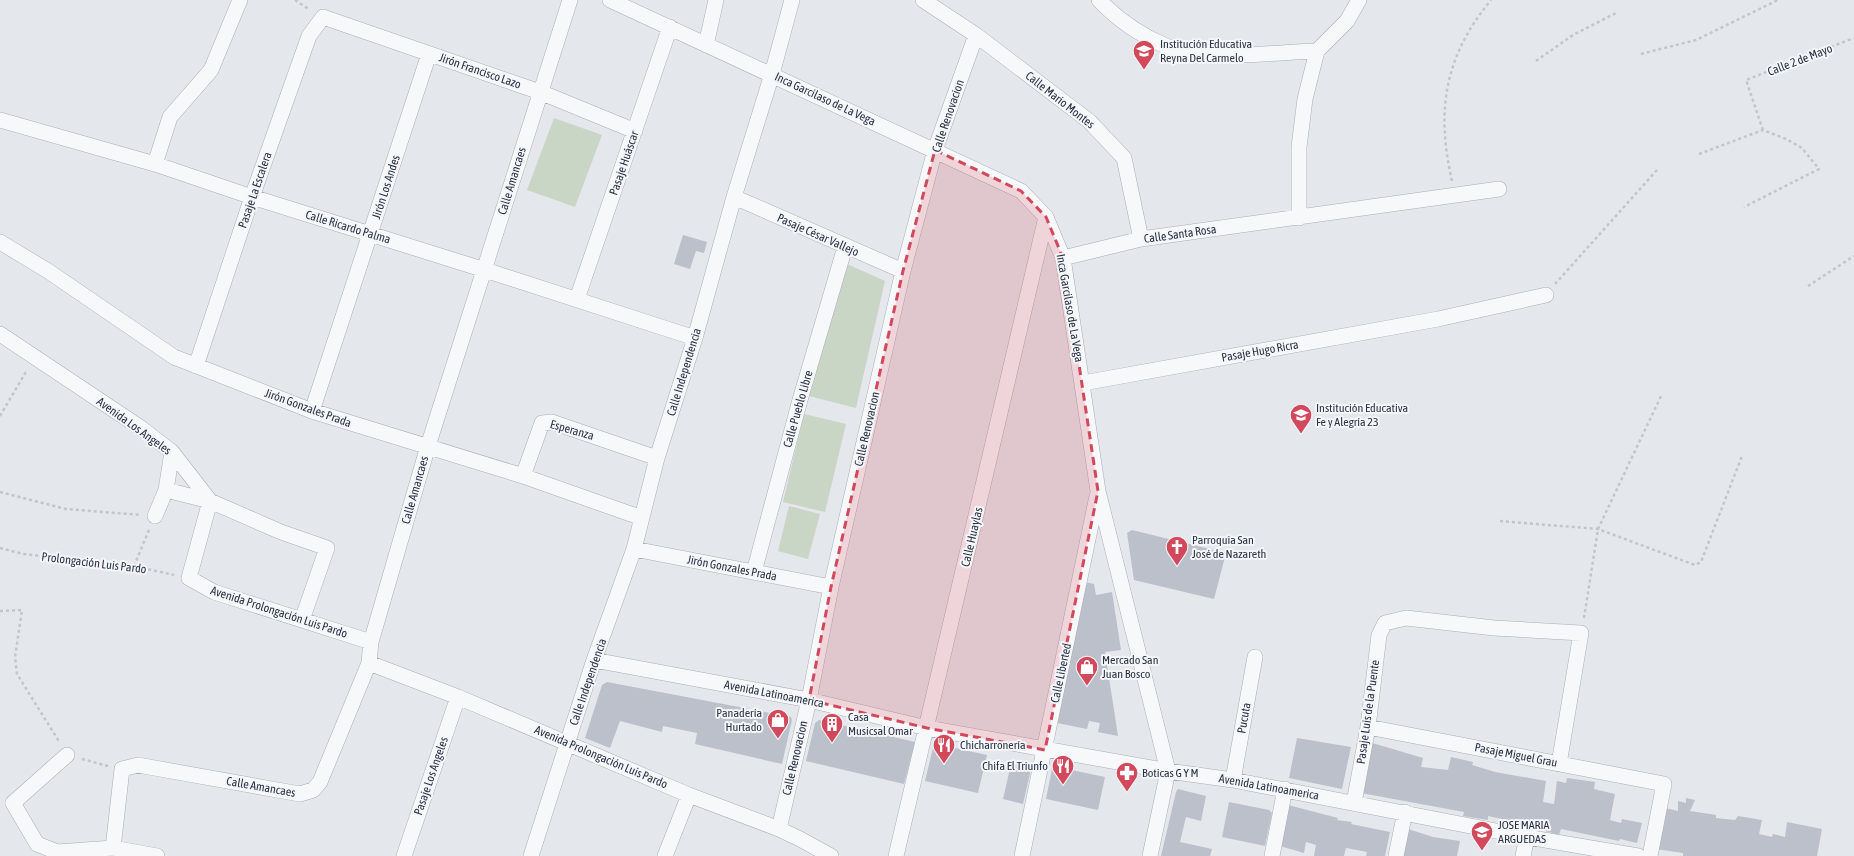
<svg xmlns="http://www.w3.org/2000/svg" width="1854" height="856" font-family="'Asap Condensed',sans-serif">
<rect width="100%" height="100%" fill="#e4e7ec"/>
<path fill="#c9d6c5" d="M554,118L602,135L575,207L527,190Z
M847,264L885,281L856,408L805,395Z
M804,414L846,424L825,512L783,502Z
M789,506L820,514L808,559L778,551Z"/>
<path fill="#bbc0ca" d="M683,235L707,242L704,253L696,251L690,269L674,264Z
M1132,530L1226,553L1214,599L1134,580L1127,533Z
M1085,582L1094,584L1096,595L1112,592L1121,650L1105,652L1118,736L1098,732L1100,723L1089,721L1087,729L1057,723Z
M607,682L791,717L792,720L782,764L695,744L697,733L663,726L662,732L620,721L610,748L585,738L602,685Z
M819,720L915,742L904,784L806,761L815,723Z
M1297,738L1351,747L1342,789L1289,778Z
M1369,742L1423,758L1421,767L1448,770L1451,757L1473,762L1472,765L1495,772L1546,781L1543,802L1554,804L1557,781L1566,783L1567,778L1595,782L1594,789L1615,794L1610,820L1621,823L1622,819L1642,823L1637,843L1620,839L1619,841L1561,829L1559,835L1511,821L1488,816V820L1463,816L1464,812L1361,793Z
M941,745L987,755L978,793L925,781L933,748Z
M1012,760L1032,765L1023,804L1003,799Z
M1057,767L1105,777L1098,810L1046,799L1052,769Z
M1178,789L1206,796L1201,821L1186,817L1180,842L1212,849L1210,856H1161L1176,792Z
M1686,798L1695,800L1690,811L1716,815V818L1735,820L1738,816L1762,820L1759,834L1772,837L1773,834L1785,837L1787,822L1822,829L1817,856H1683V853L1656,849L1665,808L1678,811V801L1686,803Z
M1229,802L1269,810L1272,813L1265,846L1222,837Z
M1288,805L1338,818L1337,820L1352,822L1351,824L1390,832L1385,856H1366L1367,852L1346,848L1344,856H1314L1316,845L1306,842L1304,853L1280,846Z
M1408,829L1433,837L1460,841L1457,856H1402Z"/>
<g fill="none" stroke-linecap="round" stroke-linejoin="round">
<g stroke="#a9aeb7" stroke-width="16">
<path id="street" d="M610,0L1021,191L1046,217L1063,258L1098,491L1168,771L1150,856
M923,0L976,35L1089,121L1124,158L1141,239
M1099,0C1118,20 1140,35 1166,46C1202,62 1276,52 1317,51
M706,45L716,0
M0,120L155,164L252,197L485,270L695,338
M155,164L170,117L211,70L240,0
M734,197L903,271
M1299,218V147L1305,99L1317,51L1347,21L1359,0
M0,242L48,271L174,357L312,411L523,476L642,518
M1063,258L1141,239L1499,189
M577,299L670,27
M0,334L141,428L172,452L210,501L189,578L214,592L371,642
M196,366L252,197L309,36L323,17L540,92L635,131
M1083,383L1438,319L1546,295
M312,411L429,54
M523,476L542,423L552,422L657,458
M166,490L210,501L281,532L327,548L302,620
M155,516L166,490L172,452
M634,549L831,587
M754,572L800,400L845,247
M594,660L809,700L927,728L1168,771L1233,780L1527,837L1638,856
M369,663L458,697L689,795L779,829L800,839L831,856
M1368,727L1664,784L1650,856
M67,755L13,803L37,844L57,852L113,848L157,856
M1233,780L1255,657
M1354,803L1368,727L1379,635L1385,623L1406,618L1494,628L1581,633L1559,764
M779,829L809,700L831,587L903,271L935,150L976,35
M113,848L122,769L138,765L300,794L313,790L320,782L369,663L371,642L428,446L570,0
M404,856L458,697
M531,856L594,660L634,549L657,458L695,338L734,197L772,74L792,0
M665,856L689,795
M896,856L1046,217
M1022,856L1097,496
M1272,856L1285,789
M1396,856L1405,812
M1523,856L1527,837"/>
</g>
<path stroke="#c2c5cb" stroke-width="2.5" stroke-dasharray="3 3" stroke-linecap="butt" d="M295,0L310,10
M1641,54L1696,40L1778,0
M1536,61L1573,35L1618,12
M1763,130L1746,80L1854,38
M1699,154L1763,130L1786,139L1802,148L1819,169L1744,207
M1452,181C1436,111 1444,57 1491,0
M1555,284L1657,170
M1808,286L1854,256
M0,416L27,370
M0,492L66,509L141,515
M1500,521L1598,529L1695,565L1701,562L1742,456
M0,548L23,554L134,566L174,575
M134,566L149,530
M0,611L22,610L15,657L17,674L60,743
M1584,618L1598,529L1662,394
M82,759L108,766"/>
<use href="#street" stroke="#f7f8fa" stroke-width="15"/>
</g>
<path fill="#d1495b" fill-opacity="0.2" stroke="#d1495b" stroke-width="3" stroke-dasharray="8 5" stroke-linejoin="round" d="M935,150L1021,191L1046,217L1063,258L1098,491L1045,750L927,728L809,700L831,587L903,271Z"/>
<defs>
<g id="school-pin" transform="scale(1.15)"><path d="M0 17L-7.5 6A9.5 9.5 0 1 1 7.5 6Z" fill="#d1495b" stroke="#f4f6f9"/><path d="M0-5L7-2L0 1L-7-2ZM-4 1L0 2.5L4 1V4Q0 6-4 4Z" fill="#fff"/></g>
<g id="church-pin" transform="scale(1.15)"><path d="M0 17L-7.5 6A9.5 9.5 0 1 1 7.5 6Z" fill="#d1495b" stroke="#f4f6f9"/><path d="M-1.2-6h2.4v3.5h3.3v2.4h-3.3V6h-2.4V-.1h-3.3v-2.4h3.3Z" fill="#fff"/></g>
<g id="shop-pin" transform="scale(1.15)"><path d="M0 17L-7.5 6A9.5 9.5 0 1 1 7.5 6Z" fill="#d1495b" stroke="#f4f6f9"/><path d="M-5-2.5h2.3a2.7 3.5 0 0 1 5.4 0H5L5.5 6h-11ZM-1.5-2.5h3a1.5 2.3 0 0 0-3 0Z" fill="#fff"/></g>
<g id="building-pin" transform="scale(1.15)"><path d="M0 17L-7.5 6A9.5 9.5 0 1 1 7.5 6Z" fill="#d1495b" stroke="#f4f6f9"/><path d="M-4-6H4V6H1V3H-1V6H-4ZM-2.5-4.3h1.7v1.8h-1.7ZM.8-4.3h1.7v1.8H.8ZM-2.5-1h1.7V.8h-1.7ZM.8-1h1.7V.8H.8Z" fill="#fff"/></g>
<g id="restaurant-pin" transform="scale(1.15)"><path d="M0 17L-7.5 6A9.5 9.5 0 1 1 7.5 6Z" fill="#d1495b" stroke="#f4f6f9"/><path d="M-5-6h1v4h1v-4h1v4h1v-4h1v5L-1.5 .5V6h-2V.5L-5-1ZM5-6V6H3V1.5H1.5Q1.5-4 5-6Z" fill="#fff"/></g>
<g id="pharmacy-pin" transform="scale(1.15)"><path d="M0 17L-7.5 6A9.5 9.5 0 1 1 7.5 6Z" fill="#d1495b" stroke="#f4f6f9"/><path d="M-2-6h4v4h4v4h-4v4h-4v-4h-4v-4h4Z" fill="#fff"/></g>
</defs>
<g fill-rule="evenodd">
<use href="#school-pin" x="1144" y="51"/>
<use href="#school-pin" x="1301" y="415"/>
<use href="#church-pin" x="1177" y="547"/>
<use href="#shop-pin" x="1087" y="667"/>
<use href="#shop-pin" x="778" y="720"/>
<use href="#building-pin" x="832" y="724"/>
<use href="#restaurant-pin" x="944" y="745"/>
<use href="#restaurant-pin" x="1063" y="766"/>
<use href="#pharmacy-pin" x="1127" y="773"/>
<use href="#school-pin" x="1482" y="832"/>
</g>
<g text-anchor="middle" stroke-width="4" stroke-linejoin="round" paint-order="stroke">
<g font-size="12" fill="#2b3445" stroke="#f4f6f9" text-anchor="start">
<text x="1160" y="48">Institución Educativa<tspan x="1160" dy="14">Reyna Del Carmelo</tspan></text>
<text x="1316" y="412">Institución Educativa<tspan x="1316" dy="14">Fe y Alegría 23</tspan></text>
<text x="1192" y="544">Parroquia San<tspan x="1192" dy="14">José de Nazareth</tspan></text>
<text x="1102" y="664">Mercado San<tspan x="1102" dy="14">Juan Bosco</tspan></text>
<text x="762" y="717" text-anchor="end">Panadería<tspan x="762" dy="14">Hurtado</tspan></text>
<text x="848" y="721">Casa<tspan x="848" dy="14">Musicsal Omar</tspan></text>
<text x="960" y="749">Chicharronería</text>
<text x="1048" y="770" text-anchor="end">Chifa El Triunfo</text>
<text x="1142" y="777">Boticas G Y M</text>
<text x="1498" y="829">JOSE MARIA<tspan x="1498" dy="14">ARGUEDAS</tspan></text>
</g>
<g font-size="12" fill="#2b3445" stroke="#f4f6f9">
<text transform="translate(1800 60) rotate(-21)" y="4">Calle 2 de Mayo</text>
<text transform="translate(480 71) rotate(19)" y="4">Jirón Francisco Lazo</text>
<text transform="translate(825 99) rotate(25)" y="4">Inca Garcilaso de La Vega</text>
<text transform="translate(1060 100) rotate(38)" y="4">Calle Mario Montes</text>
<text transform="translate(948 116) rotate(-71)" y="4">Calle Renovacion</text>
<text transform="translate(624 163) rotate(-71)" y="4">Pasaje Huáscar</text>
<text transform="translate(512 181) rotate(-73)" y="4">Calle Amancaes</text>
<text transform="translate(386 187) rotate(-72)" y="4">Jirón Los Andes</text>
<text transform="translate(255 190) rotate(-71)" y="4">Pasaje La Escalera</text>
<text transform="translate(348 227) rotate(17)" y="4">Calle Ricardo Palma</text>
<text transform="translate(1180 234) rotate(-8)" y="4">Calle Santa Rosa</text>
<text transform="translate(818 235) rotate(24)" y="4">Pasaje César Vallejo</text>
<text transform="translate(1070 308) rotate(80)" y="4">Inca Garcilaso de La Vega</text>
<text transform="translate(1260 351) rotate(-10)" y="4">Pasaje Hugo Ricra</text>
<text transform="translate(684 372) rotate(-73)" y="4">Calle Independencia</text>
<text transform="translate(308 408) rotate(20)" y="4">Jirón Gonzales Prada</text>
<text transform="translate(798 409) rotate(-74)" y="4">Calle Pueblo Libre</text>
<text transform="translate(134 426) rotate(36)" y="4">Avenida Los Angeles</text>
<text transform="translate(867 429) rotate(-77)" y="4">Calle Renovacion</text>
<text transform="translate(572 430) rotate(16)" y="4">Esperanza</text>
<text transform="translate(415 490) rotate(-74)" y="4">Calle Amancaes</text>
<text transform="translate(972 537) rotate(-77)" y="4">Calle Huaylas</text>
<text transform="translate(94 563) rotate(7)" y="4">Prolongación Luis Pardo</text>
<text transform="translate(732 568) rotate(11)" y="4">Jirón Gonzales Prada</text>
<text transform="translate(279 612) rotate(18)" y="4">Avenida Prolongación Luis Pardo</text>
<text transform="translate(1061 673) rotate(-78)" y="4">Calle Liberted</text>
<text transform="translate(588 682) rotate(-71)" y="4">Calle Independencia</text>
<text transform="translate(774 694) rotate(11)" y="4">Avenida Latinoamerica</text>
<text transform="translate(1368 712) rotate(-82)" y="4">Pasaje Luis de la Puente</text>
<text transform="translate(1244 718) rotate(-80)" y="4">Pucuta</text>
<text transform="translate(1516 755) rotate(11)" y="4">Pasaje Miguel Grau</text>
<text transform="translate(601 757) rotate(23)" y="4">Avenida Prolongación Luis Pardo</text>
<text transform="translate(795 758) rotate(-77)" y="4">Calle Renovacion</text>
<text transform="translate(431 776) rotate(-71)" y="4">Pasaje Los Angeles</text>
<text transform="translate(261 787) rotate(10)" y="4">Calle Amancaes</text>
<text transform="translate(1269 787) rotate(10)" y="4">Avenida Latinoamerica</text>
</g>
</g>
</svg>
